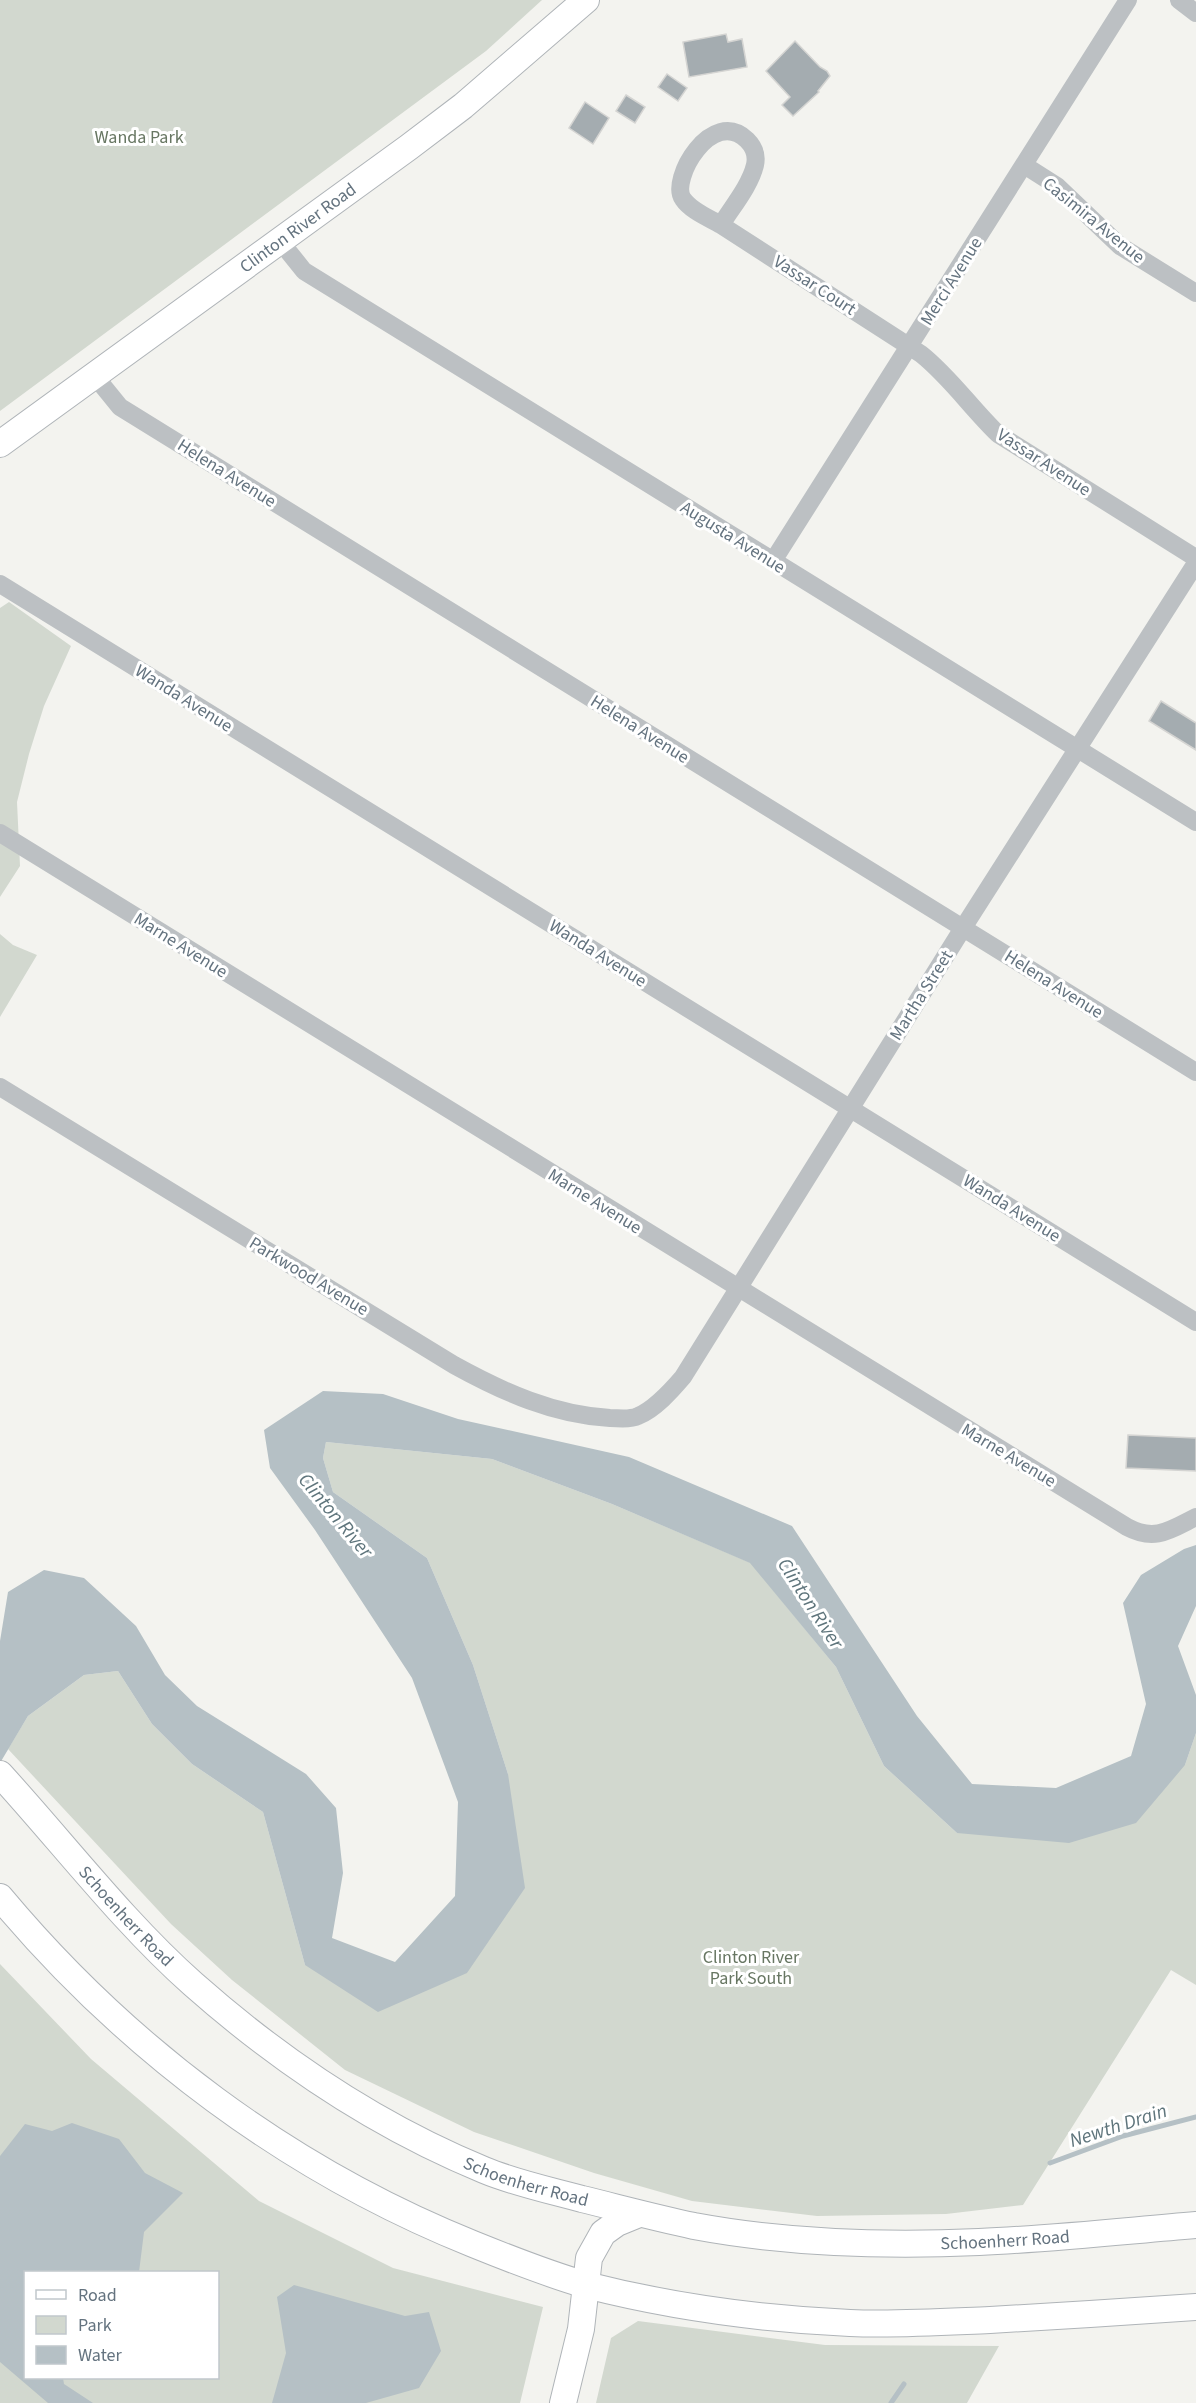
<svg xmlns="http://www.w3.org/2000/svg" width="1196" height="2403" font-family="'Source Sans 3',sans-serif">
<rect width="100%" height="100%" fill="#f3f3ef"/>
<path fill="#d2d8cf" fill-rule="evenodd" d="M0,0H542L486,51L0,411Z
M9,602L71,646L44,706L29,754L17,802L20,866L0,897V608Z
M0,934L13,945L37,955L0,1017Z
M326,1442L492,1459L612,1504L751,1563L836,1667L884,1766L957,1833L1185,1765L1196,1733V1985L1171,1970L1023,2205L946,2214L817,2216L692,2201L594,2173L474,2132L345,2070L232,1980L171,1924L8,1749L28,1716L84,1675L118,1671L152,1724L192,1764L263,1812L305,1965L467,1973L508,1774L473,1665L427,1558L333,1492L323,1458Z
M0,1964L91,2059L259,2201L393,2268L543,2307L520,2403H0ZM26,2272H218V2378H26Z
M638,2321L825,2345L999,2346L967,2403H596L611,2338Z"/>
<path fill="#b5c0c5" d="M323,1391L383,1394L458,1419L629,1457L792,1526L917,1716L972,1784L1056,1788L1131,1756L1146,1704L1123,1603L1141,1575L1184,1549L1196,1545V1606L1178,1646L1196,1695V1733L1185,1765L1136,1823L1069,1843L957,1833L884,1766L836,1667L750,1563L612,1504L492,1459L326,1442L323,1458L333,1492L427,1558L473,1665L508,1774L525,1888L467,1973L378,2012L305,1965L263,1812L192,1764L152,1724L118,1671L84,1675L28,1716L0,1763V1641L8,1592L44,1570L84,1578L136,1626L165,1675L197,1706L306,1774L336,1808L343,1873L332,1938L395,1962L455,1896L458,1802L412,1678L315,1530L270,1468L264,1430Z
M72,2123L119,2139L145,2173L183,2193L144,2232L139,2272H26V2378H63L64,2384L93,2403H48L0,2362V2156L25,2124L52,2131Z
M294,2285L405,2316L429,2312L441,2351L419,2388L366,2403H272L286,2353L277,2297Z"/>
<g fill="none" stroke-linecap="round" stroke-linejoin="round">
<path stroke="#b5c0c5" stroke-width="5" d="M1050,2163L1123,2136L1196,2117
M891,2403L904,2384"/>
</g>
<path fill="#a4acb0" stroke="#d4d4d2" stroke-width="1.5" d="M726,34L728,42L742,39L747,67L689,77L683,42Z
M795,41L820,67L827,71L830,76L818,91L819,92L793,116L782,105L790,97L766,71Z
M667,74L687,88L678,101L658,87Z
M626,95L645,107L635,123L616,111Z
M585,102L609,118L593,144L569,128Z
M1161,701L1196,723V750L1149,721Z
M1128,1435L1196,1438V1471L1126,1468Z"/>
<g fill="none" stroke-linecap="round" stroke-linejoin="round">
<g stroke="#afb4b8" stroke-width="28">
<g id="secondary">
<path id="s1" d="M0,444L409,147L463,106L586,0"/>
<path id="s2" d="M0,1774C63,1843 124,1923 193,1984C280,2061 377,2126 484,2170C515,2183 549,2190 582,2199C619,2208 656,2218 694,2226C785,2243 887,2246 979,2242C1051,2239 1124,2231 1196,2225"/>
<path d="M0,1897C127,2049 289,2170 473,2244C510,2259 548,2274 586,2285C672,2307 761,2319 850,2323C896,2325 943,2322 990,2320C1059,2316 1127,2312 1196,2307"/>
<path d="M563,2403L581,2329L589,2258L603,2233L617,2223L639,2214"/>
</g>
</g>
<path stroke="#bcc0c3" stroke-width="18" d="M1179,0L1196,13
M1024,165L1057,186L1120,246L1196,293
M721,225C709,218 691,211 683,199C669,180 712,106 747,140C754,147 757,156 755,165C750,186 732,207 721,225L921,354C950,377 971,408 998,434L1196,558
M280,241L304,271L1196,822
M94,375L120,407L1196,1072
M773,561L1128,0
M0,584L1196,1322
M0,833L1127,1527C1155,1542 1170,1530 1196,1517
M0,1087L454,1365C503,1392 554,1415 610,1418C619,1418 630,1420 638,1416C655,1409 671,1391 683,1377L963,928L1196,563"/>
<use href="#secondary" stroke="#fff" stroke-width="26"/>
</g>
<g text-anchor="middle" stroke-width="6" stroke-linejoin="round" paint-order="stroke">
<g font-size="18" fill="#677662" stroke="#fff">
<text x="139" y="143">Wanda Park</text>
<text x="751" y="1963">Clinton River<tspan x="751" dy="21">Park South</tspan></text>
</g>
<g font-size="18" fill="#64737f" stroke="#fff">
<text transform="translate(1094 220) rotate(39)" y="6">Casimira Avenue</text>
<text dy="6" stroke="none"><textPath href="#s1" startOffset="368">Clinton River Road</textPath></text>
<text transform="translate(951 281) rotate(-58)" y="6">Merci Avenue</text>
<text transform="translate(815 285) rotate(33)" y="6">Vassar Court</text>
<text transform="translate(1044 462) rotate(33)" y="6">Vassar Avenue</text>
<text transform="translate(227 473) rotate(32)" y="6">Helena Avenue</text>
<text transform="translate(733 537) rotate(32)" y="6">Augusta Avenue</text>
<text transform="translate(184 698) rotate(32)" y="6">Wanda Avenue</text>
<text transform="translate(640 729) rotate(32)" y="6">Helena Avenue</text>
<text transform="translate(181 945) rotate(32)" y="6">Marne Avenue</text>
<text transform="translate(598 953) rotate(32)" y="6">Wanda Avenue</text>
<text transform="translate(1054 984) rotate(32)" y="6">Helena Avenue</text>
<text transform="translate(921 995) rotate(-58)" y="6">Martha Street</text>
<text transform="translate(595 1201) rotate(32)" y="6">Marne Avenue</text>
<text transform="translate(1012 1208) rotate(32)" y="6">Wanda Avenue</text>
<text transform="translate(309 1276) rotate(31)" y="6">Parkwood Avenue</text>
<text transform="translate(1009 1455) rotate(31)" y="6">Marne Avenue</text>
<text dy="6" stroke="none"><textPath href="#s2" startOffset="190">Schoenherr Road</textPath></text>
<text dy="6" stroke="none"><textPath href="#s2" startOffset="676">Schoenherr Road</textPath></text>
<text dy="6" stroke="none"><textPath href="#s2" startOffset="1162">Schoenherr Road</textPath></text>
</g>
<g font-size="20" font-style="italic" fill="#5f757c" stroke="#fff">
<text transform="translate(336 1515) rotate(50)" y="7">Clinton River</text>
<text transform="translate(811 1603) rotate(57)" y="7">Clinton River</text>
<text transform="translate(1118 2125) rotate(-18)" y="7">Newth Drain</text>
</g>
</g>
<rect x="24" y="2271" width="195" height="108" fill="#ffffff" stroke="#c1c7cc" stroke-width="1.5"/>
<rect x="36" y="2290" width="30" height="9" fill="#ffffff" stroke="#c1c7cc" stroke-width="1.5"/>
<text x="78" y="2301" font-size="18" fill="#64737f">Road</text>
<rect x="36" y="2316" width="30" height="18" fill="#d2d8cf" stroke="#c1c7cc" stroke-width="1.5"/>
<text x="78" y="2331" font-size="18" fill="#64737f">Park</text>
<rect x="36" y="2346" width="30" height="18" fill="#b5c0c5" stroke="#c1c7cc" stroke-width="1.5"/>
<text x="78" y="2361" font-size="18" fill="#64737f">Water</text>
</svg>
